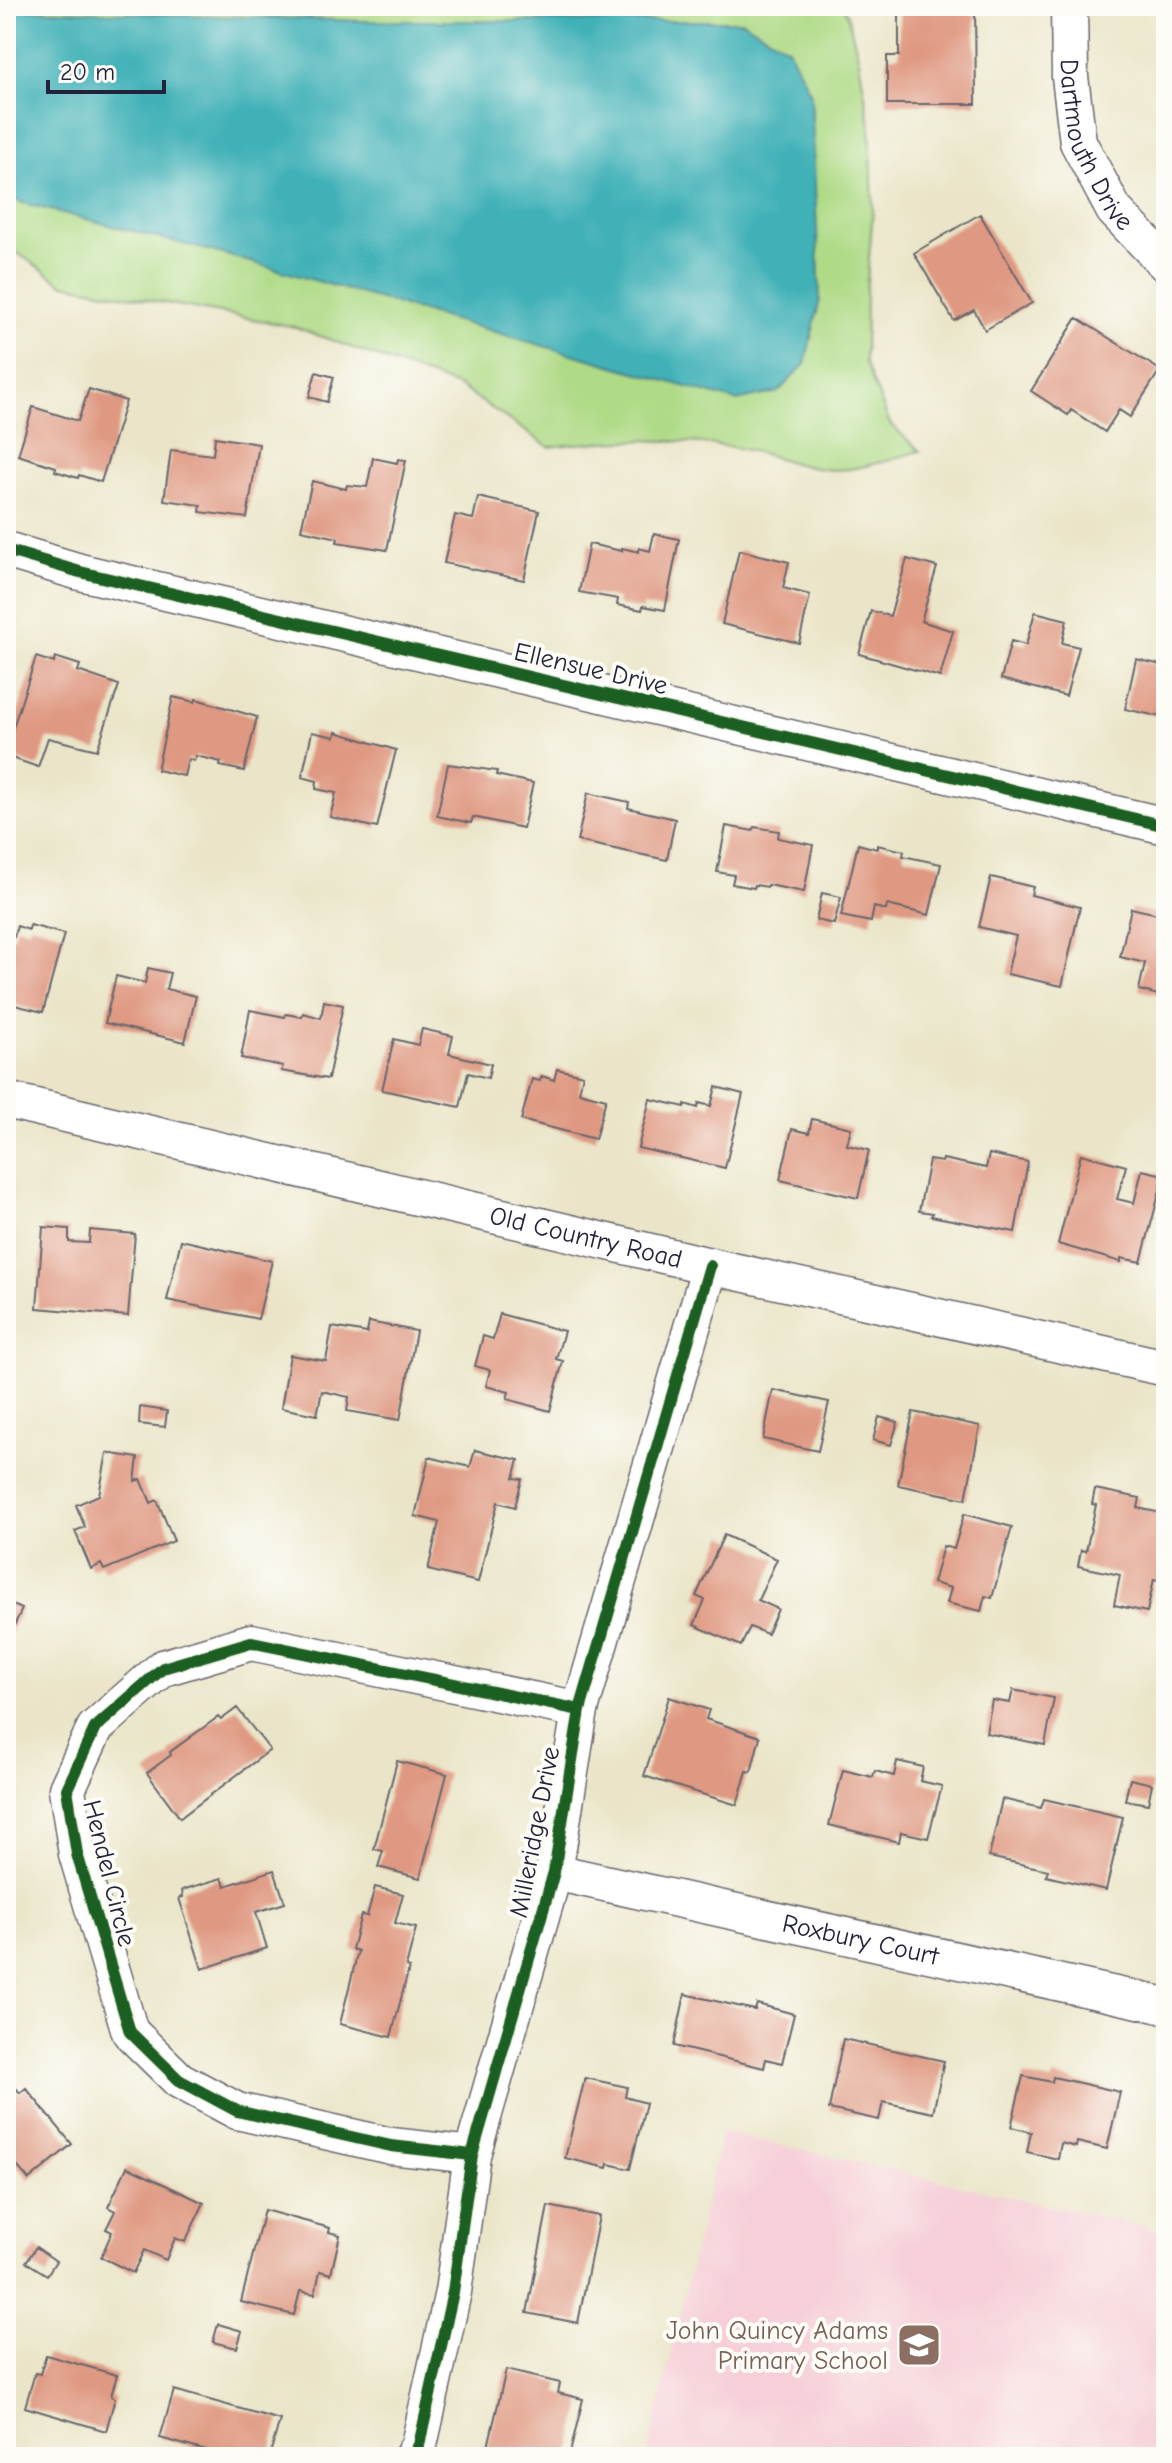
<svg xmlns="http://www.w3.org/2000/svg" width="1172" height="2463" font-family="'Comic Neue',sans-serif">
<rect width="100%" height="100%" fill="#fdfcf7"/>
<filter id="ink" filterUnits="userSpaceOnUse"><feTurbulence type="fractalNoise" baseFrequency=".0125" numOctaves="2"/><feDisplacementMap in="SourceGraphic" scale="16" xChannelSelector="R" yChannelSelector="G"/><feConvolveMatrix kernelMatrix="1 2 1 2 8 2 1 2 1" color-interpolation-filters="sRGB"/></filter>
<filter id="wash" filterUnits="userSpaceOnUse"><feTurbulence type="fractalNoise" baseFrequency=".006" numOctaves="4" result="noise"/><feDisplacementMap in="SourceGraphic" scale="32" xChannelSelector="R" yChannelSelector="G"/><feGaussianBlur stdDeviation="1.8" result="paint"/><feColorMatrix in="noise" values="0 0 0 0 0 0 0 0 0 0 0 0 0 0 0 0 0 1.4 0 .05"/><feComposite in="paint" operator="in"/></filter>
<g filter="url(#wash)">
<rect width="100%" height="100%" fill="#eae5c8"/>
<path fill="#f6cfd8" d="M722,2132L1166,2232V2457H647Z"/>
<path fill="#afda86" stroke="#687e60" stroke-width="2" d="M6,6H841L847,14L858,55L870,125L873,209L866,295L865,363L890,424L920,451C897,457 859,470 836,470C806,470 780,457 752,451C685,436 616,439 549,447L460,387L295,327L63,284L6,245Z"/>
<path fill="#40b1b7" stroke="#316a79" stroke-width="2" d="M6,9L368,21H742L788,48L811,94L820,299L805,364L778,392L736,401L219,253L19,202L6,193Z"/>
<g id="blocks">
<path fill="#df9881" d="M899,6H975L976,104H887V56H899Z
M980,214L1032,303L985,330L974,310L954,321L914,253Z
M1077,318L1160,370L1130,417L1119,410L1105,432L1071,410L1068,415L1031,391Z
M316,372L334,377L327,402L309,397Z
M89,389L126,401L101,482L79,475L78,478L55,471L56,467L18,455L33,407L78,421Z
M215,437L259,444L247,518L200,512L201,505L164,500L171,450L213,455Z
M373,458L397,463L398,459L406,460L387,550L337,542L338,538L301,530L312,481L346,489L347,485L367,487Z
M478,497L539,511L524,580L444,563L455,515L473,519Z
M654,534L679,539L665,610L643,606L642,610L617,605L618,599L579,592L589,544L622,551V548L639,552V548L650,551Z
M739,550L789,562L783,588L810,595L799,643L722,624Z
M907,559L937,567L921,621L953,631L940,677L859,654L871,611L890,616Z
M1035,612L1067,620L1062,643L1079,647L1066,696L1001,679L1011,641L1026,645Z
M36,657L54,663L55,657L80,665L78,671L119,685L97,750L48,738L38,767L6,756V749Z
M1136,659L1166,666V718L1125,709Z
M173,697L195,702L196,699L257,717L244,771L220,766L221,762L196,756L194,761L188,759L184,776L157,770Z
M312,732L335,737L336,732L396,750L377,828L330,817L336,793L316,789L317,781L302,777Z
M448,764L497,771L496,775L533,783L523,828L473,817L471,823L437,816Z
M588,793L629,802L628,808L675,819L667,860L577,841Z
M726,826L753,831L755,827L779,831L778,838L813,845L804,892L768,885L767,887L755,885L754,888L732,884L734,875L717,872Z
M858,844L877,849V845L904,851L903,856L941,864L929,915L887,905L886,910L874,907L871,922L841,916Z
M991,877L1033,887L1031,895L1080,907L1062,986L1007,974L1016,936L979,927Z
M822,893L841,897L834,924L816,920Z
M1131,908L1166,916V997L1139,990L1145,963L1120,957Z
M30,925L64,934L43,1012L6,1003V935L14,937L17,926L29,930Z
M148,968L170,973L166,989L196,996L185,1042L105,1023L116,976L145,983Z
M324,1001L343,1005L328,1079L281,1071L283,1066L241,1058L250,1010L285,1017L286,1014L302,1017L303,1013L321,1018Z
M422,1029L453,1036L449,1054L491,1064L488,1078L468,1073L460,1107L382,1090L394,1039L418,1045Z
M557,1069L583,1075L579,1092L606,1099L595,1139L521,1120L532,1079L540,1081L542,1076L554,1080Z
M716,1087L743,1094L725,1168L638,1148L650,1099L685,1107V1104L698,1108L699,1103L711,1106Z
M812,1119L851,1128L847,1145L869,1150L858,1198L780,1180L792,1129L809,1133Z
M989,1154L1028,1162L1015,1232L931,1216L933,1213L919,1211L929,1160L942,1162L943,1159L986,1168Z
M1081,1154L1126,1166L1117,1199L1134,1203L1142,1170L1164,1175L1141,1262L1121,1258V1262L1058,1244Z
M43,1227L69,1229V1242L89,1243L90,1230L135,1234L128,1316L37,1308Z
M181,1240L272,1261L258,1319L167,1300Z
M500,1314L564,1331L556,1359L563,1361L550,1411L507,1399L509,1392L486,1386L490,1370L475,1366L483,1336L493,1339Z
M369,1322L416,1331L400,1420L347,1411L349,1397L322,1391L317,1415L281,1408L290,1355L326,1361L332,1327L367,1333Z
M773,1390L829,1402L818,1451L763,1439Z
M140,1407L167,1411L165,1427L139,1424Z
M913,1412L980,1426L966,1499L898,1485Z
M879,1417L898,1422L891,1445L873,1440Z
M475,1450L519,1460L514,1478L522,1479L515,1507L498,1502L478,1582L428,1570L439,1522L415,1516L429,1457L470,1467Z
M107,1453L138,1458L135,1481L141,1479L151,1503L157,1500L174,1541L104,1570L101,1564L91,1569L75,1531L85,1527L76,1505L99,1495Z
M1095,1489L1140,1498L1138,1508L1166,1514V1582L1154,1579L1147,1612L1114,1605L1120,1575L1078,1566L1081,1550L1086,1551L1096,1505L1092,1504Z
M964,1514L1012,1527L992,1598L985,1596L981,1611L947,1603L951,1588L933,1583L943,1546L954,1549Z
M724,1535L777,1559L758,1600L778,1609L767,1634L750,1627L741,1646L694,1625L705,1600L696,1596Z
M6,1602L22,1609L6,1643Z
M1013,1690L1054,1698L1045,1745L986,1733L992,1700L1010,1703Z
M669,1697L709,1710L706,1719L760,1737L751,1772L747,1771L737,1805L644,1776Z
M237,1708L270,1750L180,1818L147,1773L171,1755L170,1752L218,1717L221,1720Z
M397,1761L447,1774L420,1878L378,1867L383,1851L374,1849Z
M897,1761L923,1767L920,1781L942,1786L928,1838L901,1832L899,1842L829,1825L843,1770L873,1777L875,1771L894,1776Z
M1130,1779L1152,1784L1148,1804L1125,1800Z
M1002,1799L1041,1808L1044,1799L1123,1817L1106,1890L1046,1876L1048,1870L989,1857Z
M274,1870L285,1903L256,1912L267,1948L202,1969L179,1898L183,1897L182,1890L222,1878L225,1886Z
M375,1887L403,1894L395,1923L416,1928L406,1967L409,1968L391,2037L340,2024L358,1951L352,1949L361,1915L367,1916Z
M685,1994L755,2010L757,2004L794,2014L782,2063L766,2059L764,2068L674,2046Z
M843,2039L944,2061L933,2113L883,2102L879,2120L829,2109Z
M6,2076L20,2093L26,2088L72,2144L29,2180L6,2153Z
M1023,2076L1052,2082L1053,2077L1120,2092L1107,2149L1077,2142L1076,2147L1061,2143L1058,2159L1027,2152L1031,2132L1011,2127Z
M585,2078L627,2087L625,2097L646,2103L630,2169L608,2164L607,2168L565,2158Z
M127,2167L204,2203L185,2242L175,2238L166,2260L144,2250L133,2273L101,2257L112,2232L106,2229L115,2211L108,2207Z
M548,2206L599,2216L578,2323L527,2313Z
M264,2210L330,2228L329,2232L340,2235L331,2274L320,2271L315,2294L300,2291L294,2315L241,2302Z
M36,2247L56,2261L47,2275L26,2262Z
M218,2324L242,2331L237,2348L213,2342Z
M46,2355L117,2375L111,2396L115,2398L106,2431L25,2407L35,2373L40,2374Z
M506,2370L560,2383L558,2393L583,2399L569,2457H513L487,2451Z
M174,2390L280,2420L269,2457H228L160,2438Z"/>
</g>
</g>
<g filter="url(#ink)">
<use href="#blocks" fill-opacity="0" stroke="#68666c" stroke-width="2"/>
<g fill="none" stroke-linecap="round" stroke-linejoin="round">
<g stroke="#68666c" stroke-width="39">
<g id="minor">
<path id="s1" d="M1069,6L1070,77L1078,142L1114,210L1166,264"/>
<path d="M6,550L80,572L1166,826"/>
<path id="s2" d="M6,1100L710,1266L1166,1368"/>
<path id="s3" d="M554,1872L1166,2006"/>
<path d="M472,2155L391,2146L237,2111L179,2080L130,2032L77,1854L67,1789L95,1728L163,1668L251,1642L580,1710"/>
<path d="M412,2457L419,2445L453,2292L472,2155L554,1872L580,1710L710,1266"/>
</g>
</g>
<use href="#minor" stroke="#fff" stroke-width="36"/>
<g stroke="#fdfcf7" stroke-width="17">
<path id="cycleway" d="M6,550L80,572L1166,826
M472,2155L391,2146L237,2111L179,2080L130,2032L77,1854L67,1789L95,1728L163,1668L251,1642L580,1710
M412,2457L419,2445L453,2292L472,2155L554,1872L580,1710L710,1266"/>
</g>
<use href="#cycleway" stroke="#1b5e20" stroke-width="12"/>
</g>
</g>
<defs>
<g id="school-square" transform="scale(2.3)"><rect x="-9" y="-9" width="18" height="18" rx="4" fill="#8d6e63" stroke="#fdfcf7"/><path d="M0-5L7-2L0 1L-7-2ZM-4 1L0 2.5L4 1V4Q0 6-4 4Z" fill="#fff"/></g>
</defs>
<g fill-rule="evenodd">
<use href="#school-square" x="919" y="2345"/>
</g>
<g text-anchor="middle" stroke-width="8" stroke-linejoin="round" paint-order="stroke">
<g font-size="26" fill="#22223b" stroke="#fdfcf7">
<text dy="9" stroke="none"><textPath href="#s1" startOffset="144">Dartmouth Drive</textPath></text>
<text transform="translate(591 668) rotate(13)" y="9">Ellensue Drive</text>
<text dy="9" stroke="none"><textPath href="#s2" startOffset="596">Old Country Road</textPath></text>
<text transform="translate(534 1832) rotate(-79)" y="9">Milleridge Drive</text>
<text transform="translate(110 1873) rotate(76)" y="9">Hendel Circle</text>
<text dy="9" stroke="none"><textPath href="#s3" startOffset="314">Roxbury Court</textPath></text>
</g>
<g font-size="26" fill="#785e54" stroke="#fdfcf7" text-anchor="end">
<text x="888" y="2339">John Quincy Adams<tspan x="888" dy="30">Primary School</tspan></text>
</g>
</g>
<rect width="1172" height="2463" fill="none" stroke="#fdfcf7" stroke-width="32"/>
<path d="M48 80v12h116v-12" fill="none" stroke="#22223b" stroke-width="4"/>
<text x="60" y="80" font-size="24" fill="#22223b" stroke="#fdfcf7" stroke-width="6" paint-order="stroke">20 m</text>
</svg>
